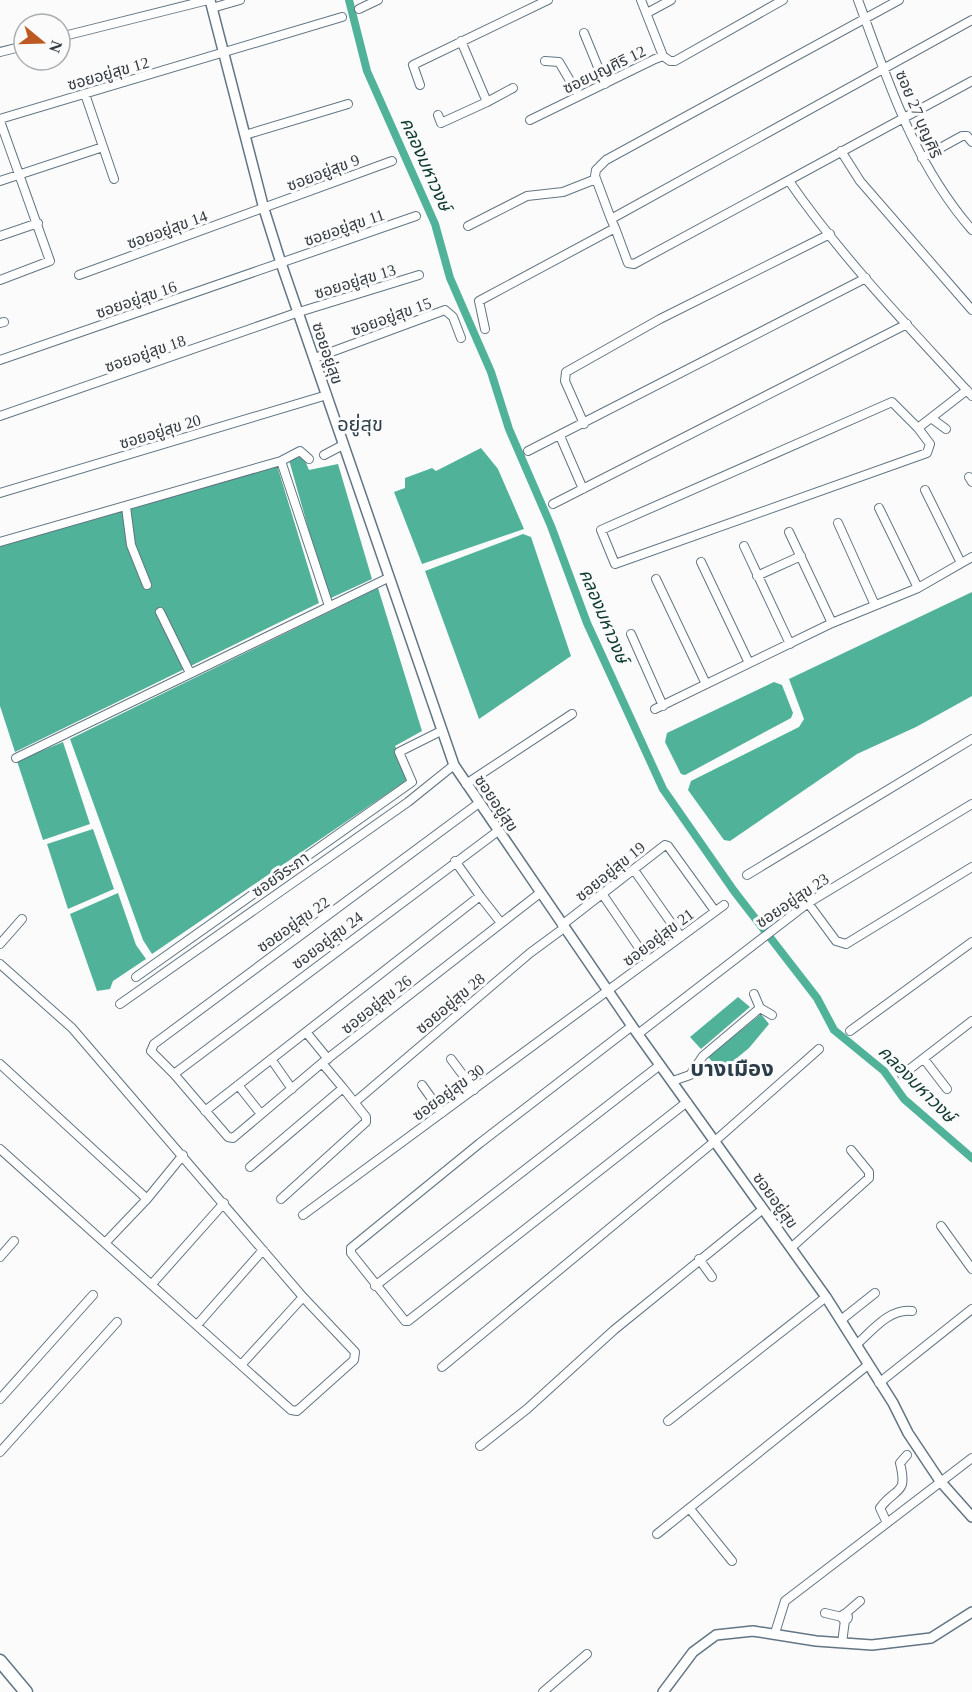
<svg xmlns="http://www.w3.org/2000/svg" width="972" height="1692" font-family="'Times New Roman','Noto Sans Thai',serif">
<rect width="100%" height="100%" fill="#fbfbfb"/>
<path fill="#50b299" d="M481,448L498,469L524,529L422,564L394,492L405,488V478L432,468L436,471Z
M303,456L309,470L338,464L372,579L331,598L327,595L289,460Z
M276,462L319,603L15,752L0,706V544Z
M523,534L531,537L571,656L479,719L425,571Z
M378,588L422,731L395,746L410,778L152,954L143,940L70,739Z
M972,592V696L916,727L857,754L730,841L724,840L688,790L691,781L799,727L804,719L789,679Z
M774,682L782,685L793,713L791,718L685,775L681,774L665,742L667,733Z
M63,742L90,824L43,840L17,761Z
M93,829L114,889L68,909L47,844Z
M118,893L136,945L146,959L113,981L110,989L97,991L70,914Z
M738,997L750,1007L701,1049L690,1037Z
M761,1014L769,1024L749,1048L721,1071L708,1057Z"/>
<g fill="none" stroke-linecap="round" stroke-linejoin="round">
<path stroke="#50b299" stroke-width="8" d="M349,0L367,71L435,224L450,278L491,372L509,429L551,526L587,623L663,789L734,891L817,998L834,1030L884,1071L904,1099L972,1158"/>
<g stroke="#627583" stroke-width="10">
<path id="minor" d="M641,0L663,56
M858,0C889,83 913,162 972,230
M212,8L240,0
M359,9L378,0
M647,13L671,0
M584,33L605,84
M60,37L208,0
M0,52L24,46
M545,61L559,62L579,96
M420,85L413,65L548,0
M85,94L114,179
M487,102L513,88
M438,115L441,123L487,102L461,41
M0,119L342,17
M530,120L655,59L663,56L670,61H675L783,0
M0,121L50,261L0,280
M245,135L348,104
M841,151L860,181L972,310
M922,158L962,136H967L972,142
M0,181L103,147
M789,181C842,258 909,327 972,396
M611,219L595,176L596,170L606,160L899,0
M468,226L527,196L563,192L596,179
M615,228L628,263L634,264L972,81
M0,236L38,223
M79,275L392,161
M0,323L4,322
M485,329L479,301L615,228L611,219L972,20
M315,358L445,310L453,317L461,338
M0,360L416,216
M0,416L299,312L419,275
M931,418L946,429
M584,424L565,381L566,372L660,319L830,234
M918,428L930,444L927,453L615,564L601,530L892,402L918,428L967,390
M560,436L583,489
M528,451L866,278
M324,455L343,445
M281,461L300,451L309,459
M969,477L972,482
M925,490L961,563
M0,493L327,395
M553,504L907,324
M126,507L131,545L147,585
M879,508L918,588
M838,523L874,603
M789,532L832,623
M0,542L281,461L329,606
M744,546L790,644
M701,562L749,663
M757,576L801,556
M656,579L706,684
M160,612L190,673
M631,634L663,706
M655,709L832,623L918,588L972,557
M16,758L388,578
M466,784L572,714
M479,803L154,1044L151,1051L174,1074L228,1137L233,1138L322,1063L540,893
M455,861L480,896
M634,870L681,937
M747,875L972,739
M603,895L648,961
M808,903L836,941L846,944L972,867
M562,925L665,845L668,846L715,911
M0,944L22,919
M0,964L72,1028L303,1297L355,1352L354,1360L297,1411L291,1410L0,1149
M136,977L412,782L399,752L441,731
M754,994L760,1008L772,1015
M120,1004L408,802L454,765
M632,1026L480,1143L351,1248V1253L405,1321H408L687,1102
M850,1031L972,942
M306,1032L328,1059
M638,1034L808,903L972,804
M271,1059L292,1089
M451,1059L474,1090
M924,1059L947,1089
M322,1063L343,1088
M0,1064L147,1199L183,1155
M174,1074L498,831
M902,1075L972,1021
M673,1081L690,1075L703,1056L760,1008
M238,1085L261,1114
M422,1085L442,1113
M355,1102L530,953L564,928
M205,1111L480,896L501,923
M250,1167L343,1088L366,1117V1122L281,1199
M303,1215L724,905
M941,1226L972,1269
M105,1243L147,1199
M792,1247L869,1178V1172L851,1150
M0,1257L14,1241
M699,1259L712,1277
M152,1284L224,1203
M375,1286L660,1065
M841,1320L875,1293
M197,1325L263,1250
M856,1345C872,1331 889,1308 912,1311
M242,1364L303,1297
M442,1367L715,1141L819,1049
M879,1383L972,1309
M0,1399L93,1295
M668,1421L826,1297
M480,1446L527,1409L614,1330L763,1209
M0,1452L117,1322
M690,1509L732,1561
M887,1523L880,1508C896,1486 908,1496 900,1463L907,1455
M657,1534L868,1365
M825,1613L842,1617
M846,1613L860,1601
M842 1617a3 3 0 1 1 6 0a3 3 0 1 1-6 0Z
M775,1633L785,1601L972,1458
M842,1643L845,1620
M543,1692L587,1654"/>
</g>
<g stroke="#627583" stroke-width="12">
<path id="tertiary" d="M210,0L264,209L281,263L454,765L632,1026L826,1297L893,1403L908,1433L940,1481L972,1517
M663,1692L693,1652L716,1635L753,1631L816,1641L872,1645L931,1638L972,1612"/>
</g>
<g stroke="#627583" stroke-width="15">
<path id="primary" d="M0,1661L26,1692"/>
</g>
<use href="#minor" stroke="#fff" stroke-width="8"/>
<use href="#tertiary" stroke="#fff" stroke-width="9"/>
<use href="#primary" stroke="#fff" stroke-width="12"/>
</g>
<g text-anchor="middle" stroke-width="6" stroke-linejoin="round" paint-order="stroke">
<g font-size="16" fill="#333b42" stroke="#fbfbfb">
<text transform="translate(604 69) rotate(-26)" y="6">ซอยบุญศิริ 12</text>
<text transform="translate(108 73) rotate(-16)" y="6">ซอยอยู่สุข 12</text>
<text transform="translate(919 114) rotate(67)" y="6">ซอย 27 บุญศิริ</text>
<text transform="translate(323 172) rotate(-21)" y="6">ซอยอยู่สุข 9</text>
<text transform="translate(344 227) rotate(-19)" y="6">ซอยอยู่สุข 11</text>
<text transform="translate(167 229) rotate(-20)" y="6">ซอยอยู่สุข 14</text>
<text transform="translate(355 281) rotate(-17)" y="6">ซอยอยู่สุข 13</text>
<text transform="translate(136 299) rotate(-19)" y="6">ซอยอยู่สุข 16</text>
<text transform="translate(391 316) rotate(-20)" y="6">ซอยอยู่สุข 15</text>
<text transform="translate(145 353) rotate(-19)" y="6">ซอยอยู่สุข 18</text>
<text transform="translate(328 353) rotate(71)" y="6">ซอยอยู่สุข</text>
<text transform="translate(160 431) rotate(-17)" y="6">ซอยอยู่สุข 20</text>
<text transform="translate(497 803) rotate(56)" y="6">ซอยอยู่สุข</text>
<text transform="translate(610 871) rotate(-39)" y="6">ซอยอยู่สุข 19</text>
<text transform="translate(280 874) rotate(-35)" y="6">ซอยจิระภา</text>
<text transform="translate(792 900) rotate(-34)" y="6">ซอยอยู่สุข 23</text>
<text transform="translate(293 924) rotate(-35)" y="6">ซอยอยู่สุข 22</text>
<text transform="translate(658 937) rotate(-37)" y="6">ซอยอยู่สุข 21</text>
<text transform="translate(327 940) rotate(-37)" y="6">ซอยอยู่สุข 24</text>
<text transform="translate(450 1003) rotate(-40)" y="6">ซอยอยู่สุข 28</text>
<text transform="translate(376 1004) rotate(-38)" y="6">ซอยอยู่สุข 26</text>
<text transform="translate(448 1092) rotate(-36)" y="6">ซอยอยู่สุข 30</text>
<text transform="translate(776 1200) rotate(54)" y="6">ซอยอยู่สุข</text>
</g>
<g font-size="18" font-style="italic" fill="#0c392f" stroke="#fbfbfb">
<text transform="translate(426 164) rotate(66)" y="6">คลองมหาวงษ์</text>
<text transform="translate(604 616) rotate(67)" y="6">คลองมหาวงษ์</text>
<text transform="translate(917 1084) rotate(45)" y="6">คลองมหาวงษ์</text>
</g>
<g font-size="20" fill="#2c3e4a" stroke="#fbfbfb">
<text x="360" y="431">อยู่สุข</text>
</g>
<g font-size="22" font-weight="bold" fill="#2c3e4a" stroke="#fbfbfb">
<text x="732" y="1076">บางเมือง</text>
</g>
</g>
<g transform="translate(42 42) rotate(109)"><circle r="28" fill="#fbfbfb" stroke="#abaeb1" stroke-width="1.5"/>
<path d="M0-4.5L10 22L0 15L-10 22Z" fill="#bd5a23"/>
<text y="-9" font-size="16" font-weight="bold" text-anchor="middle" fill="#333b42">N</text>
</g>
</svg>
